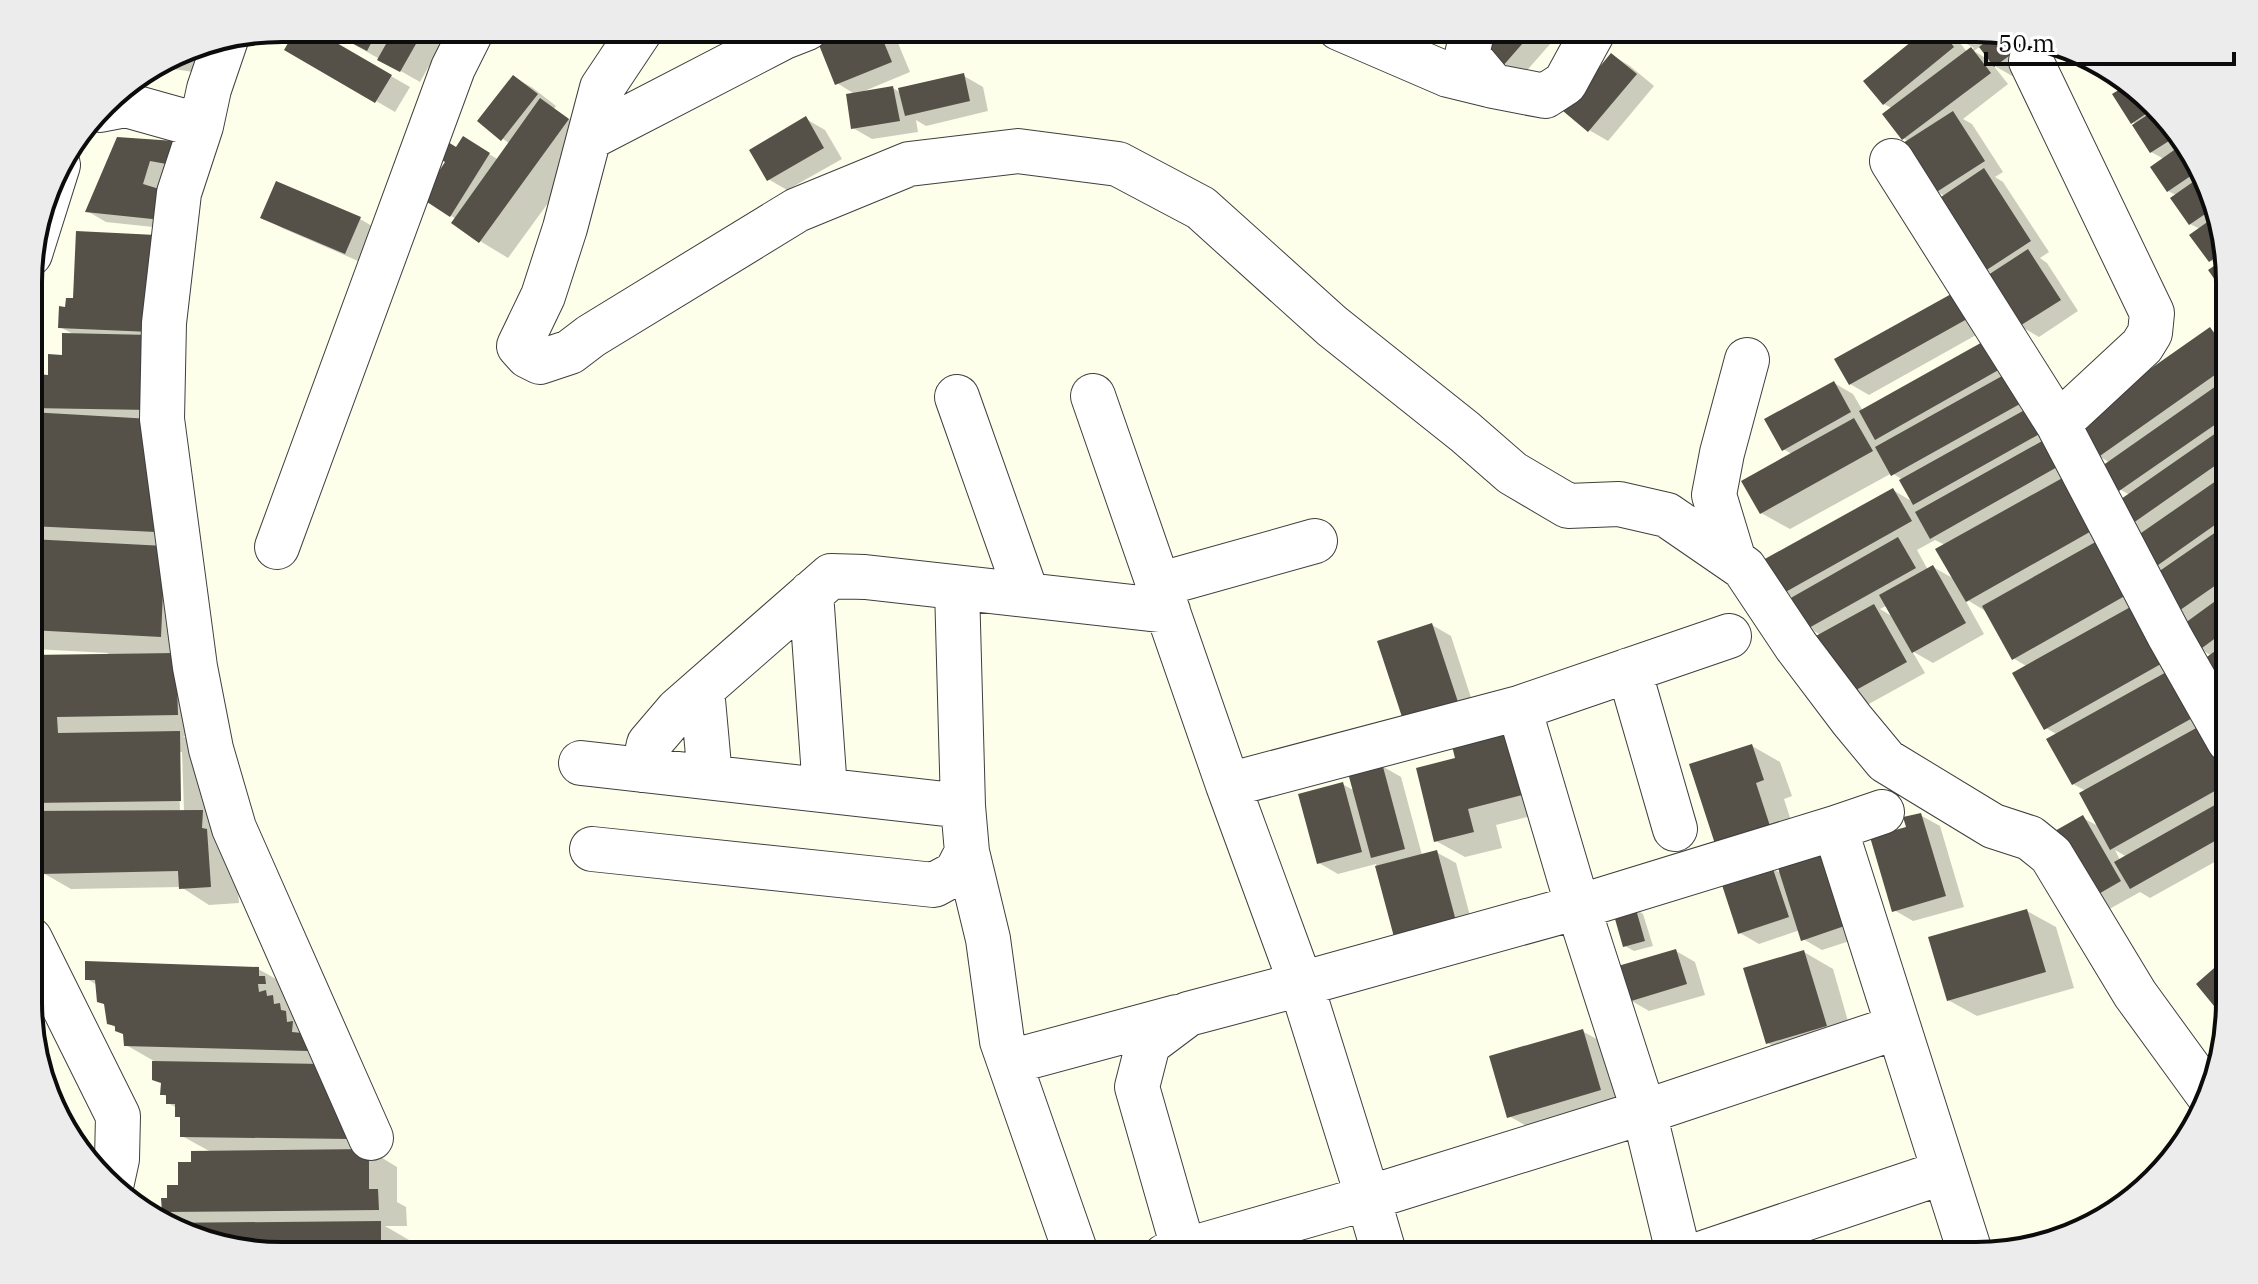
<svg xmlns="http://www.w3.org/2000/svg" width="2258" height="1284" font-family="'IBM Plex Serif',serif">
<rect width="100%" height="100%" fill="#feffea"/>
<path fill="#0003" fill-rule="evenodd" d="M307,28L410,87L395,112L287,49Z
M325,28H437L447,34L420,82Z
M853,28H888L893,31L910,72L862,92L893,88L901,93L964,76L983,87L988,111L926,126L916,120L918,132L872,139L853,128L856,95L837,83Z
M1498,28H1551L1558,35L1515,84L1496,73Z
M1931,28H1940L1956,37L1950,28H1976L2052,48L2014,77L1993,65L2008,84L1963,119L1972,124L2003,172L1995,177L2003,182L2049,252L2040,258L2047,263L2078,311L2039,337L2020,326L1993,274L1986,270L1945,196L1937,192L1909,142L1903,138L1893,109L1884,104ZM1956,38L1974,48L1968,53ZM1981,46L1992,62L1974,51Z
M221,40L213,75L154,66L185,47Z
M1612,55L1630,66L1654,86L1608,141L1589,130Z
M2110,69L2187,141L2229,265V297L2210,270L2218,265L2210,260L2200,229L2190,224L2176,195L2168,191L2164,159L2151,152L2136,124L2133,122L2124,89L2120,87L2109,70Z
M514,77L533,88L556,106L554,109L596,137L508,258L480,241L456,219L424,198L464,139L499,160L510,144L479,121Z
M806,119L825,130L842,159L787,190L768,179Z
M118,139L174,143L181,230L106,222L87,211Z
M263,217L360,219L379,230L365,264L282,228Z
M155,237L157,425L188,443L192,553L215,735L183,736L217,755L235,848L239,903L209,905L181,887L71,889L43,873L40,852L33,848L30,814V657L108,656V653L34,649L30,647V414L43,415L30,408L38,391L64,357L75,335L60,327L67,309L75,300ZM178,752H182L184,811H180Z
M1962,290L1994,325L1869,395L1850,384Z
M2210,329L2229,340V687L2223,683L2212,656L2200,649L2190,622L2174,613L2127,526L2130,495L2121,490L2110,463L2099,456Z
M1986,342L2229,750V854L2150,898L2140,892L2104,912L2083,818L2100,827L2086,791L2073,784L2058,735L2046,728L2028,667L2013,658L1987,612L1964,598L1984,634L1933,663L1912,651L1925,673L1867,705L1848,694L1821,635L1808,628L1794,598L1783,592L1893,490L1913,502L1903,480L1892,473L1790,529L1761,513L1792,454L1783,449L1834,383L1853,394L1863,411ZM1935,540L1945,545L1956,580L1933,567L1928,570L1917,550ZM1888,605L1895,618L1880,609ZM2115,850L2127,857L2120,860Z
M1432,625L1451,636L1476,713L1404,719Z
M1752,746L1780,762L1792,796L1784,799L1798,842L1746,859Z
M1457,759L1566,807L1496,825L1502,848L1465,857L1436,841Z
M1382,766L1401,777L1422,855L1436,852L1456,863L1474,931L1396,936L1376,864L1338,874L1319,863L1342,784L1355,791Z
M1920,815L1940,826L1964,907L1913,921L1894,910L1908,828Z
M1772,868L1782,874L1877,932L1822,950L1803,939L1800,930L1759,944L1740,933Z
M1634,908L1643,914L1653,946L1634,951L1625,946Z
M2027,911L2056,927L2074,988L1977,1016L1948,1000Z
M1676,951L1695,962L1705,995L1649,1011L1630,1000Z
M1804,952L1833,969L1854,1042L1797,1060L1768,1043Z
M258,969L296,990L379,1156L397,1167V1202L406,1207L407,1226H385L409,1240V1256H282L162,1224H186L164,1211L180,1186L211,1152L182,1136V1119L177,1116V1108L168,1103V1097L162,1094L163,1083L154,1061L126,1045L125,1035L109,1023L106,1005L97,985L87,979Z
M1582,1031L1602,1042L1619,1100L1528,1127L1509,1116Z"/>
<path fill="#555048" d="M297,28H311L392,75L375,103L284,50Z
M323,28H379L367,51Z
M395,28H425L400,72L377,60Z
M848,28H878L892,62L835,85L817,40Z
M1496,28H1536L1495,75L1472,55Z
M1928,28H1939L1954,47L1883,105L1863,81Z
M1997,33L2028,42L1994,67L1979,47Z
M1971,47L1991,73L1902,140L1882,114Z
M1611,53L1637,74L1588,132L1563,111Z
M964,73L970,101L905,116L898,88Z
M513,75L538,94L501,141L477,121Z
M2127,85L2153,109L2131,124L2112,94Z
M893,86L900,121L851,129L846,94Z
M540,98L569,119L479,243L451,223Z
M2155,110L2180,134L2150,153L2132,125Z
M1953,111L1985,161L1935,193L1903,143Z
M806,116L824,148L767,181L749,150Z
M463,136L490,153L450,217L421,198L445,162L438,158L448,142L456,147Z
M117,137L175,141L172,165L150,161L143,184L169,192L162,220L85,212Z
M2187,141L2198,171L2167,192L2150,167Z
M1984,168L2031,241L1985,271L1938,199Z
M2200,177L2211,210L2189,225L2170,198Z
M276,181L361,217L345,254L260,218Z
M2213,218L2225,251L2209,262L2189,235Z
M76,231L156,235L151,332L58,328L59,306L65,307L66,298H73Z
M2028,249L2061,300L2018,327L1985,277Z
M2227,257L2229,265V297L2228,298L2208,270Z
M1962,288L1976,314L1849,385L1834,359Z
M2210,327L2229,355V365L2097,458L2073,423Z
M62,333L151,335L150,410L30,408V389H36L37,374L48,375V354L62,355Z
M1986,340L2002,368L1875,440L1859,411Z
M2011,371L2027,400L1891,476L1875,447Z
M2229,377V415L2119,491L2102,466Z
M1834,381L1851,412L1782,451L1764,419Z
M2030,407L2043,432L1913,505L1899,480Z
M30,412L151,419L156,532L30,526Z
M1854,418L1873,451L1760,514L1741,481Z
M2229,424V456L2126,528L2111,506Z
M2044,440L2059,466L1930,539L1915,512Z
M2229,472V515L2151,570L2131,540Z
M2066,476L2095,529L1966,602L1935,549Z
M1893,488L1912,521L1782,594L1763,560Z
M2229,523V576L2173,615L2148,579Z
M1898,537L1916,568L1807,629L1789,599Z
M30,539L165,546L161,637L30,630Z
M2099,540L2130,593L2012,660L1982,606Z
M1933,565L1966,623L1912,653L1879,595Z
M2229,591V628L2198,651L2181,626Z
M2143,600L2175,656L2044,730L2012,673Z
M1874,604L1907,662L1847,695L1814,637Z
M1432,623L1458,702L1403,720L1377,641Z
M2229,641V679L2222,685L2204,659Z
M176,653L178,715L57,717L58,733L180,731L181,801L30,803V655Z
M2170,670L2196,716L2072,785L2046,739Z
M1521,725L1538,791L1468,809L1474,832L1434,842L1416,768L1455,758L1451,742Z
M2198,727L2229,783L2110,850L2079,793Z
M1752,744L1764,780L1756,783L1770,826L1715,844L1689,764Z
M1382,763L1405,849L1371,858L1348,773Z
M1343,782L1362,852L1317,864L1298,794Z
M2229,797V833L2130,889L2114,862Z
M203,810L202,828L207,829L211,887L179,889L178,871L41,874L38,849H31L30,811Z
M1921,813L1946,896L1892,912L1870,837L1906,827L1903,817Z
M2083,815L2121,881L2083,903L2046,836Z
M1836,849L1859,921L1801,941L1778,868Z
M1437,850L1456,921L1394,937L1375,866Z
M1772,866L1789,917L1738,934L1721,882Z
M1635,906L1645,941L1623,947L1613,912Z
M2027,909L2046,972L1947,1001L1928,937Z
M1676,949L1687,984L1628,1002L1618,966Z
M1804,950L1827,1026L1766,1044L1743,968Z
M2229,955V1018L2228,1023L2196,984Z
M85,961L259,967V976H265L266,984H258L259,992L266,990L267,996L273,995L274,1004L280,1003L281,1010L286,1011L287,1022L293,1021L292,1032L302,1033L303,1041H307L308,1051L124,1046L123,1034L115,1031V1026L107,1024L104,1004L97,1002L95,980H85Z
M1583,1029L1601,1090L1507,1118L1489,1056Z
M152,1061L321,1064L351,1139L180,1137V1117H175V1104H166V1095H160L161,1083L152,1080Z
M369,1149V1189H378L379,1210L162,1212L161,1198H167V1185H178V1162H191V1151Z
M381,1221V1256H282L158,1223Z"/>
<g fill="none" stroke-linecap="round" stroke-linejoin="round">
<g stroke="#3f3f3f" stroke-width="46">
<path id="minor" d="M642,28L602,88L565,228L543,296L519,346L528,356L540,362L570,352L591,336L797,210L909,164L1018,151L1118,164L1201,208L1332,326L1465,432L1512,473L1568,506L1619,504L1667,515L1744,568L1796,646L1852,720L1886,761L1993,826L2030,838L2051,855L2135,994L2207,1093
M1339,28L1448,75L1493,86
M1473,28L1467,55L1493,86L1545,96L1565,83L1595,28
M226,39L209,89L201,126L179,193L164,323L162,419L195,667L211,749L234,828L371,1138
M2031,61L2152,313L2150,333L2142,346L2058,424
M100,110L126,105L201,126
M589,138L784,37L807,28
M1892,161L2058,424L2170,637L2229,741
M30,254L58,165
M1093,396L1228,785
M957,397L1027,595
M277,547L453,68L473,28
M1734,561L1714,495L1722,453L1747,360
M1158,585L1315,541
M811,593L825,790
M1629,670L1675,829
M702,689L710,777
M1519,708L1729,636
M581,763L963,806
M643,770L649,744L678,710L831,576L865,577L1168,611
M1835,828L1882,812
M592,849L934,885L956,873L967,852L963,806L957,588
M967,852L988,939L1002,1041L1077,1256
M1578,907L1644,1112L1368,1198L1301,984Z
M30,939L118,1116L117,1159L112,1182
M1010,1062L1177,1017
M1184,1251L1137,1087L1148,1044L1188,1014L1301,984L1228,785L1519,708L1578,907L1835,828L1971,1255
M1165,1256L1368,1198L1385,1256
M1679,1256L1644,1112L1898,1027
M1694,1256L1944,1172"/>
</g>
<use href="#minor" stroke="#fff" stroke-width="44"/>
</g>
<path d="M0 0H2258V1284H0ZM282 42H1976A240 240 0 0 1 2216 282V1002A240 240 0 0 1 1976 1242H282A240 240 0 0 1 42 1002V282A240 240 0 0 1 282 42Z" fill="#ececec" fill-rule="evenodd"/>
<path fill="none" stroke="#0c0c0c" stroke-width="4" d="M282 42H1976A240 240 0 0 1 2216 282V1002A240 240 0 0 1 1976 1242H282A240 240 0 0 1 42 1002V282A240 240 0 0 1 282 42Z"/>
<path d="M1986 52v12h248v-12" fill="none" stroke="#0c0c0c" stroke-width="4"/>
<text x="1998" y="52" font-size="24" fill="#0c0c0c" stroke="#ffffff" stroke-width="6" paint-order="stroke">50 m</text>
</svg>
